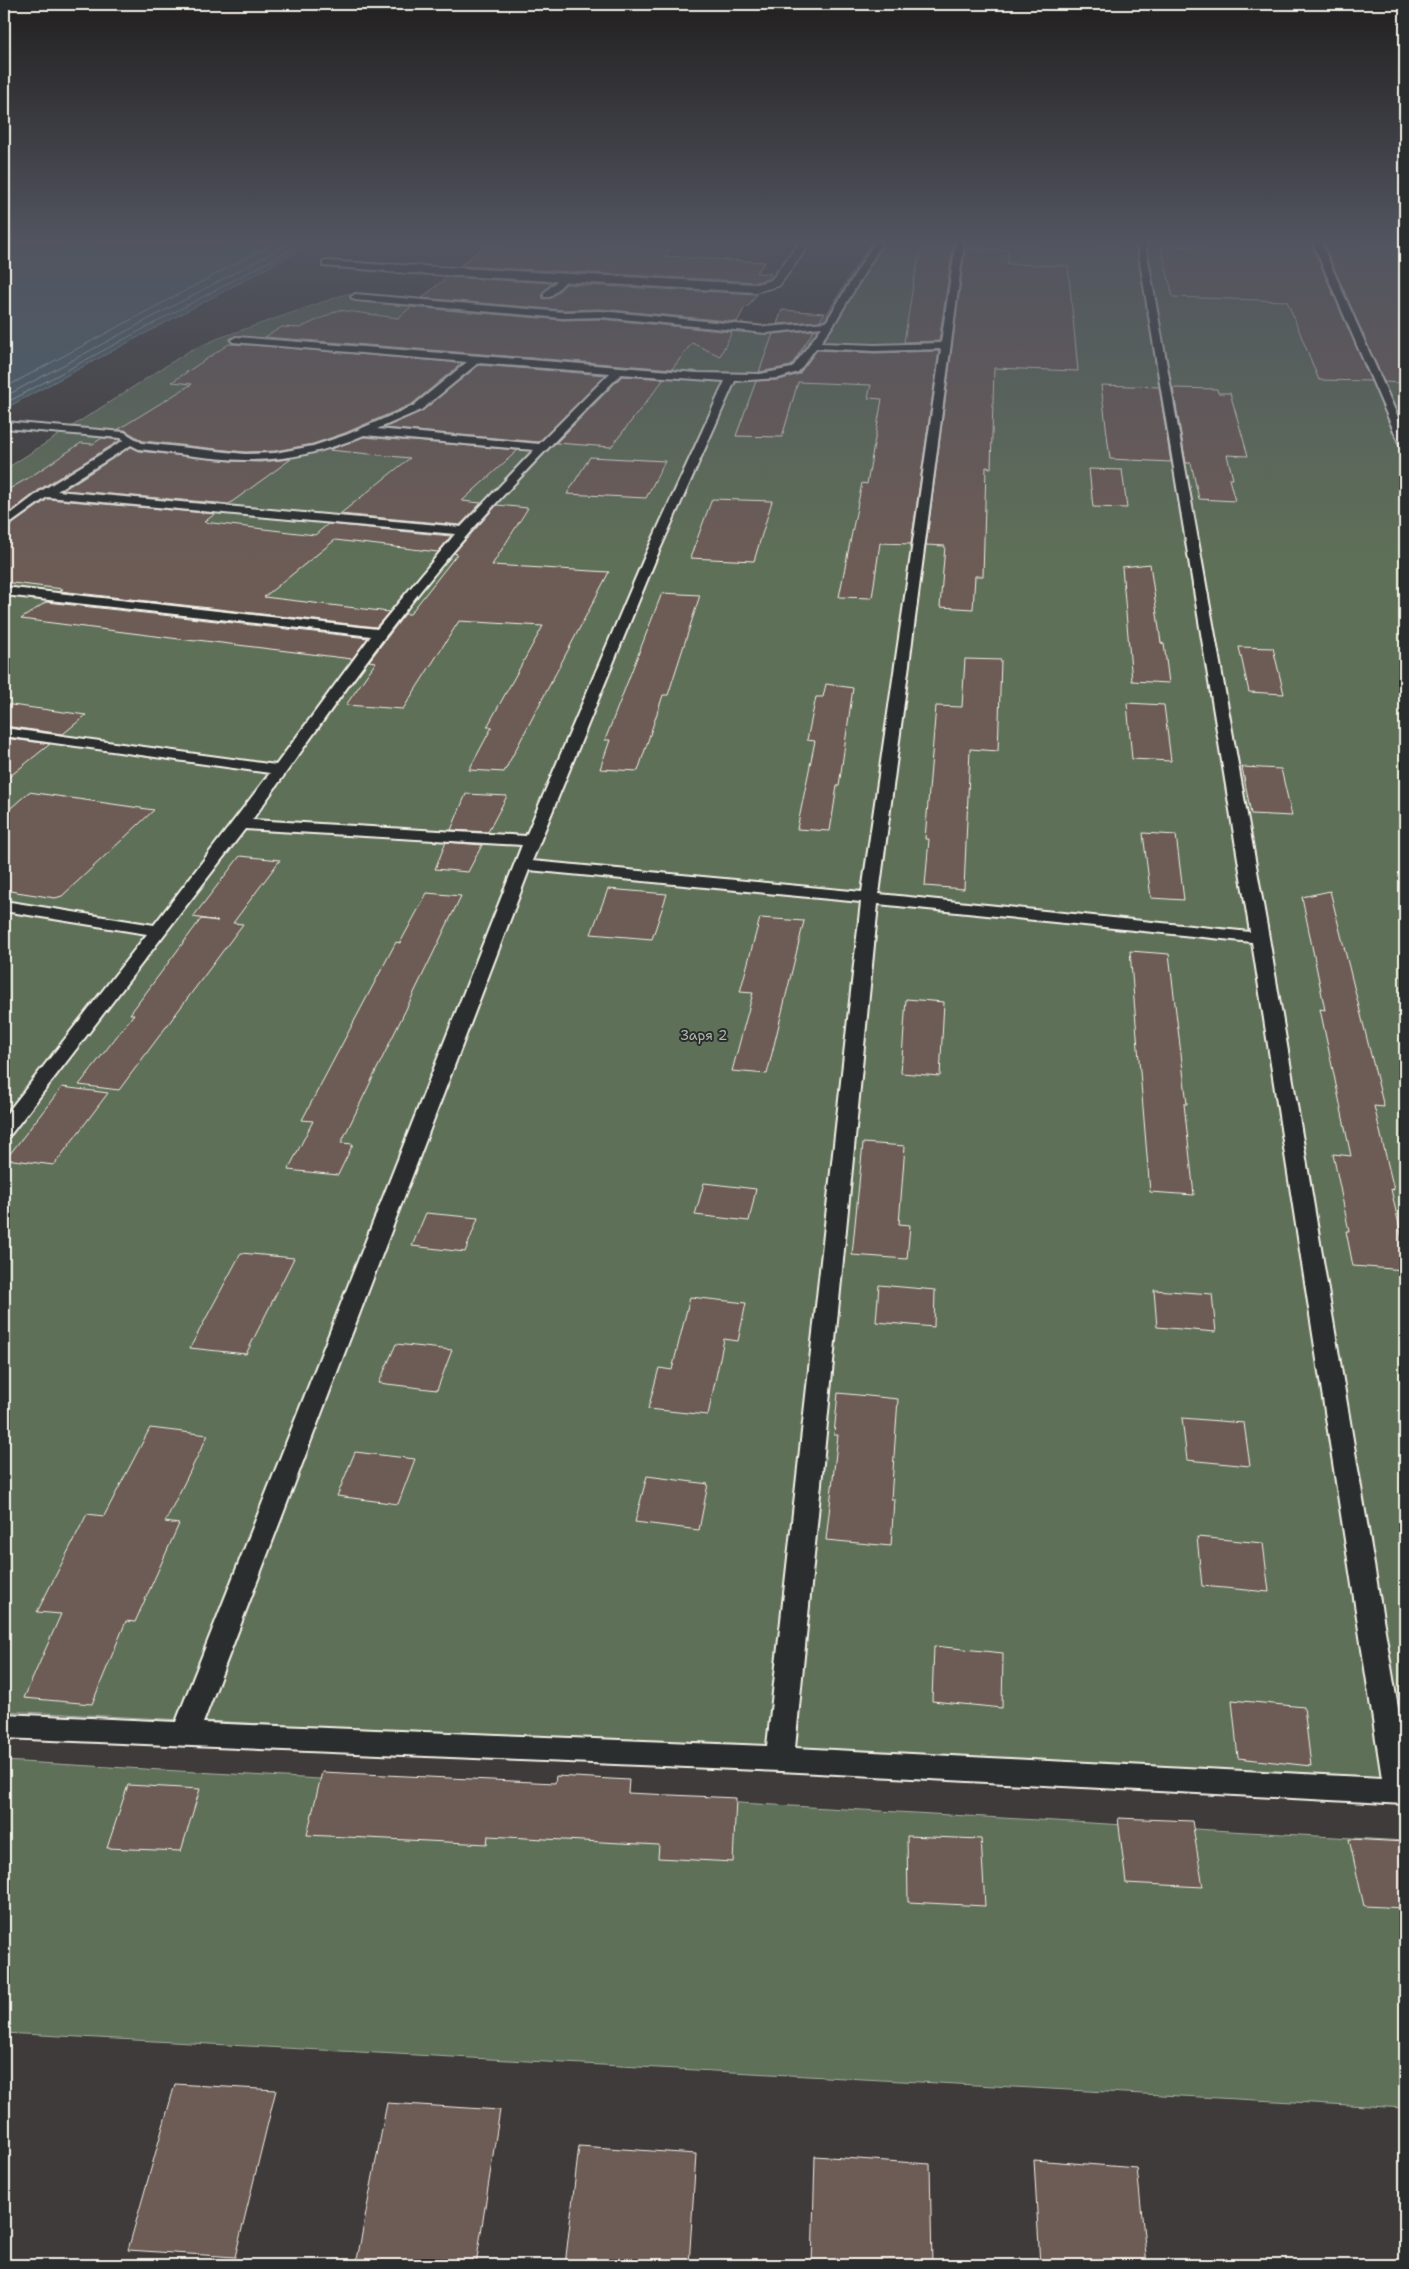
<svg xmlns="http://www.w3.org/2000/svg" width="1409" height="2269" font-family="'Shantell Sans',sans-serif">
<rect width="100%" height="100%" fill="#3e3b3a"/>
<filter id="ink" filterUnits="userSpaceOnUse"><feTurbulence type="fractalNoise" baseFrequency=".02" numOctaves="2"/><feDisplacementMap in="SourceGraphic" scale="10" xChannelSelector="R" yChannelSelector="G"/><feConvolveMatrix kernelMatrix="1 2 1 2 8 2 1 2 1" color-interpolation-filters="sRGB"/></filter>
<g filter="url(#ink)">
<path fill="#5e7059" stroke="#a9b0a0" d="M870,243H1405V1781L4,1711V470L189,351L219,338L346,294L564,314L585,310L771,328L822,322Z
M4,1761L1405,1841V2108L4,2033Z"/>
<path fill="#4a646e" stroke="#8e9c9f" d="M4,243H314L4,409Z"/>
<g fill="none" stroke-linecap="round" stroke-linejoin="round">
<path stroke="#b0b9b7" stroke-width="1" d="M4,388L274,243
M4,397L290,243
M4,404L303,243"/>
</g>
<path fill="#6d5c56" stroke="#f4f1e8" d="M488,243H678L665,256L765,262L756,273L771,274L768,279L756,282L460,266Z
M1199,243H1311L1371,381L1319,380L1287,301L1173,297L1161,246L1201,247Z
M1323,243H1405V383L1384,382Z
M922,247L953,248L939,341L904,342L914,279Z
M965,249L1008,250V264L1068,266L1078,371L994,368L991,468L986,467L983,576H975L973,609L940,607L945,546L926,545Z
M447,277L552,283L543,292L544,299L551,298L566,284L757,294L747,308L745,307L737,322L601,309L563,310L422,298Z
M411,307L563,320L601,319L732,332L720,356L692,343L672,369L265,337L282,327L300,328L339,310L398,318Z
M782,310L825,313L820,321L777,324Z
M814,330L791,366L759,372L773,334Z
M229,344L251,345L462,363L412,404L345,433L313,444L275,451L245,452L143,441L125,430H117L192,384L172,382Z
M817,350L875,353L939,351L911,544L880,543L872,598L839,597L862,483L867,484L882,399L868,398L871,385L798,382L782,437L736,436L756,381L779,380L799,374Z
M479,365L606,375L539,442L384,428L422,411Z
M622,376L664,379L611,447L556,443Z
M1101,385L1159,387L1171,462L1110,459Z
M1173,388L1217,389L1218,393H1230L1248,456L1227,455L1233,479H1229L1235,501L1199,499L1191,463H1186Z
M364,437L518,450L462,501L481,503L460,525L340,514L410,458L329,450Z
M102,438L121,440L40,489L4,517V492L30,477L81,443L93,444Z
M131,447L139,451L232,461L260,462L291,459L229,504L63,490Z
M590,457L665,461L646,498L567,494Z
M1089,469L1122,470L1127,508L1093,507Z
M48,499L215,514L204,522L315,535L328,524L451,536L438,552L335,540L264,597L389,612L376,627L60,591L63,589L4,582V530Z
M712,499L772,501L754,561L690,558Z
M497,505L528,508L492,565L609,572L504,772L469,770L492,727H487L543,626L459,621L403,709L346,705L376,662L369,661L386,639L405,614H410L457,554L454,553Z
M1150,564L1161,643L1164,644L1169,683L1132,681L1122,567Z
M662,593L700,595L668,695H663L638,771L600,769L610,740H605Z
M46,602L368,638L352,659L197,640L195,641L21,619Z
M1239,647L1273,648L1284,694L1249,692Z
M965,659L1001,660L998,751L970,749L964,889L925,886L929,839H925L936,706L962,707Z
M826,684L853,688L839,786H837L830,831L797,829L815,741L807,740L816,697H823Z
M1127,703L1164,705L1171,761L1132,759Z
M4,704L86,715L63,734L4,726Z
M4,738L50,744L4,781Z
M1242,767L1281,769L1292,816L1251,814Z
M29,792L154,810L62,896L55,898L4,890V814Z
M466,794L507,796L488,832L451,830Z
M1143,833L1176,835L1184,900L1151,898Z
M446,842L482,845L468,872L435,869Z
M240,856L280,860L233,923L243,924L119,1090L79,1085L134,1014H130L201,919L218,921L193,917Z
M608,889L667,894L652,939L591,934Z
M1330,891L1384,1107L1374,1106L1394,1190L1391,1189L1405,1252V1270L1353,1266L1346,1231H1349L1333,1154L1351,1156L1320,1009L1325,1010L1302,897Z
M427,893L461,896L341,1143L353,1144L338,1175L288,1170L313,1121L302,1120L396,942L400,943Z
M760,918L804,921L767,1074L732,1071L753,993L740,992Z
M1130,951L1169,954L1187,1104H1184L1194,1195L1150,1192Z
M906,999L944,1002L940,1076L901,1073Z
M62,1087L108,1093L54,1165L6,1159Z
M863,1143L905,1146L899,1224L910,1225L907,1259L852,1255Z
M704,1183L756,1189L749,1221L695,1215Z
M426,1213L478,1218L465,1252L412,1246Z
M241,1253L294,1258L246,1354L190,1348Z
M879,1285L935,1290L934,1327L876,1322Z
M1154,1290L1212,1294L1216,1332L1157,1327Z
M690,1297L746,1303L738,1341L724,1339L708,1415L648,1409L659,1368L672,1370Z
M396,1344L452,1350L437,1390L379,1383Z
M838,1393L898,1399L891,1499H894L891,1546L826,1540L838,1435H834Z
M1182,1418L1244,1423L1250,1466L1187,1460Z
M150,1428L208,1435L165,1522L179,1524L135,1622L126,1621L92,1704L24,1698L61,1614L37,1612L87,1514L104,1516Z
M355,1452L415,1459L398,1504L337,1496Z
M647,1476L708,1484L699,1530L635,1522Z
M1197,1537L1263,1543L1269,1592L1202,1586Z
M934,1646L1003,1653L1002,1708L932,1701Z
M1232,1700L1304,1707L1311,1766L1238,1758Z
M322,1772L555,1783L556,1776L629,1780L628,1793L736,1798L733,1862L658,1858L659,1845L488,1836L487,1844L307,1835Z
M128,1785L200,1789L181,1851L107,1848Z
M1118,1818L1192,1821L1203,1887L1126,1883Z
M907,1836L981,1839L985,1906L908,1902Z
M1349,1839L1405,1842V1908L1364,1906Z
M175,2084L276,2090L235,2257L128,2250Z
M387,2103L500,2110L476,2265H356Z
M579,2146L696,2154L689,2265H565Z
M815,2156L930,2164L932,2265H812Z
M1034,2160L1137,2168L1147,2265H1040Z"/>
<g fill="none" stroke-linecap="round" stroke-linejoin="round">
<g stroke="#f4f1e8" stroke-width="4">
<path id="service" d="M874,243H882L834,324L820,343L875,345L941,343L956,243H964L879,894L1250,932L1137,243H1145L1269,938L1405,1750V1804L780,1771L4,1738V1714L176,1722L522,845L245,829L11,1134L4,1136V1117L147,934L4,911V901L154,925L270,773L4,736V728L276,765L371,636L4,595V587L377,629L455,534L47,497L4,528V519L41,491L124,440L121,438L4,428V422L124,432L142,443L245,454L275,453L313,446L346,435L413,406L467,362L233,342L231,340L236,337L697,373L760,374L792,368L822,327L766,333L601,317L563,318L355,300L351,297L355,294L563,312L601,311L766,327L826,322ZM816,348L875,351L941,349L862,892L532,861L657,556L735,381L779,378L798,372ZM478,363L610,373L539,444L377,429L421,410ZM621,374L725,381L645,556L526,836L252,820C322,723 390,623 469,533C518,478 569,426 621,374ZM364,435L534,450L461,527L57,491L131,445L139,449C174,453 210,459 245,460C286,461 327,451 364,435ZM529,870L861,902L767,1746L203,1723ZM878,904L1252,942L1382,1778L795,1748Z
M1313,243H1321L1405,433V448L1400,445Z
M326,261L387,265L391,268L387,271L323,266V262Z
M561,277L568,279L550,297H544V293Z"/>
</g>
<g stroke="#f4f1e8" stroke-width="3">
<path id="minor" d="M799,243H811L779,286L756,292L387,272L381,268L387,264L756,284L771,280Z"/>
</g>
<use href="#service" fill="#2a2d2e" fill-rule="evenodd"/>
<use href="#minor" fill="#2a2d2e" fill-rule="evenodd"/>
</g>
</g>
<linearGradient id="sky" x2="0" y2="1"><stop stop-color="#222020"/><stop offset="0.43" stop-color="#525560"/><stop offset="1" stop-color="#525560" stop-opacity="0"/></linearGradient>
<rect width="1409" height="560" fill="url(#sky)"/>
<g text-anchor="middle" stroke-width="4" stroke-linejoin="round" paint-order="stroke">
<g font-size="14" fill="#b0b7a8" stroke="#2a2d2e">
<text x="704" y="1040">Заря 2</text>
</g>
</g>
<rect width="1409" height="2269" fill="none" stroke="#2a2d2e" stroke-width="20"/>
<rect x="10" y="10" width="1389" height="2249" fill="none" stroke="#f4f1e8" stroke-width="2" filter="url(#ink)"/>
</svg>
